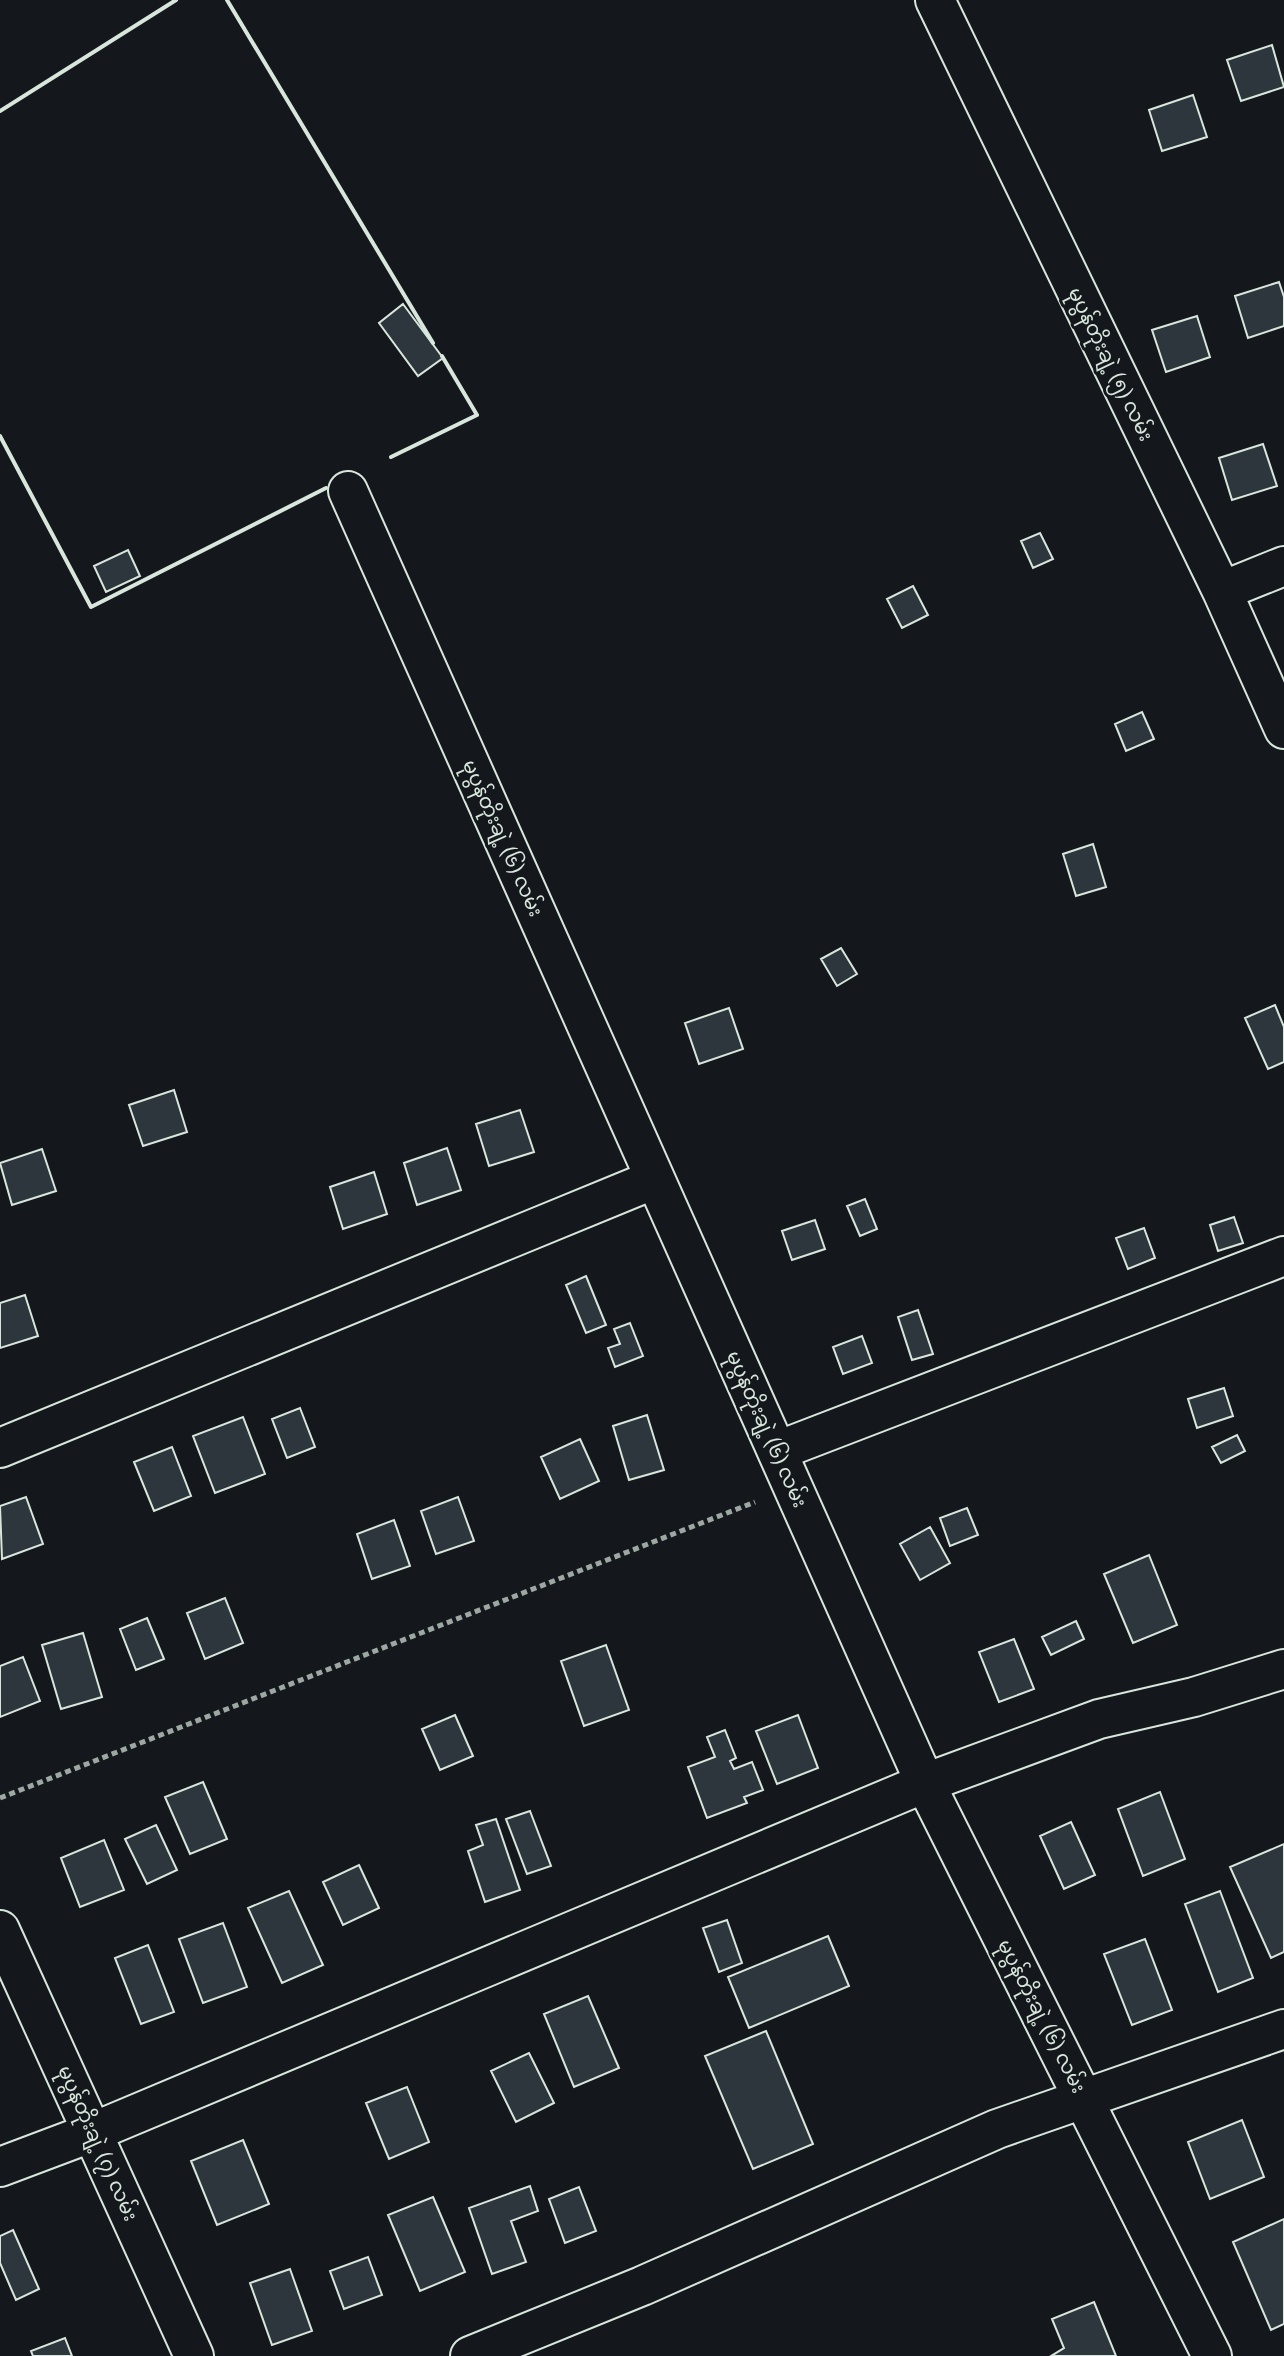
<svg xmlns="http://www.w3.org/2000/svg" width="1284" height="2356" font-family="Literata,'Noto Sans Myanmar',serif">
<rect width="100%" height="100%" fill="#14181c"/>
<path fill="#2c363c" stroke="#d8e6dc" stroke-width="2" d="M1272,45L1284,87L1241,101L1227,60Z
M1193,95L1207,137L1162,151L1149,110Z
M1279,282L1284,297V326L1248,338L1235,296Z
M403,304L443,358L418,376L379,323Z
M1197,316L1210,357L1166,372L1152,330Z
M1263,444L1277,486L1232,500L1219,458Z
M1040,533L1053,559L1033,568L1021,541Z
M128,550L140,576L106,592L94,566Z
M913,586L928,615L902,628L887,599Z
M1142,712L1154,739L1126,751L1115,724Z
M1093,844L1106,887L1076,896L1063,854Z
M841,948L857,974L837,986L821,959Z
M1275,1005L1284,1027V1062L1268,1069L1245,1018Z
M729,1008L743,1049L699,1064L685,1023Z
M174,1090L187,1132L143,1146L129,1105Z
M520,1110L534,1152L489,1166L476,1124Z
M447,1148L461,1190L417,1205L404,1163Z
M42,1149L56,1191L12,1205L0,1163Z
M374,1172L387,1214L343,1229L330,1187Z
M865,1199L877,1229L860,1236L847,1206Z
M1234,1217L1243,1243L1218,1251L1210,1225Z
M815,1220L825,1249L792,1260L782,1231Z
M1144,1228L1155,1258L1128,1269L1116,1238Z
M586,1276L606,1325L586,1333L566,1285Z
M25,1295L38,1336L0,1348V1303Z
M918,1310L933,1354L912,1360L898,1317Z
M630,1323L643,1356L615,1367L608,1348L620,1344L614,1329Z
M862,1336L872,1363L843,1374L833,1347Z
M1224,1388L1233,1416L1197,1428L1188,1399Z
M300,1408L315,1447L287,1458L272,1419Z
M647,1415L664,1470L629,1480L613,1426Z
M243,1417L265,1474L215,1493L193,1436Z
M1237,1435L1245,1451L1221,1463L1212,1447Z
M580,1439L599,1481L560,1499L541,1457Z
M172,1447L191,1496L154,1511L134,1462Z
M26,1497L43,1544L2,1559L0,1506Z
M458,1497L474,1541L436,1554L421,1511Z
M967,1508L978,1535L950,1546L940,1518Z
M394,1520L410,1566L372,1579L357,1534Z
M930,1527L950,1563L920,1580L900,1544Z
M1149,1555L1177,1625L1133,1643L1104,1574Z
M225,1598L243,1643L205,1659L187,1613Z
M147,1618L164,1659L136,1670L120,1629Z
M1076,1621L1084,1639L1051,1655L1042,1637Z
M83,1633L102,1697L61,1709L42,1645Z
M1014,1639L1034,1689L999,1702L979,1652Z
M606,1645L629,1710L584,1726L561,1661Z
M23,1657L40,1701L0,1717V1666Z
M455,1715L473,1756L440,1770L422,1729Z
M798,1715L818,1768L777,1784L756,1731Z
M725,1730L736,1758L730,1761L734,1769L752,1762L763,1790L744,1797L747,1803L707,1818L688,1767L715,1757L707,1737Z
M203,1782L227,1839L190,1854L165,1797Z
M1160,1792L1185,1859L1143,1876L1118,1809Z
M530,1811L551,1866L527,1874L506,1819Z
M496,1819L520,1890L485,1902L468,1851L483,1845L476,1825Z
M1071,1822L1095,1875L1064,1889L1040,1836Z
M156,1825L177,1870L147,1884L125,1839Z
M104,1840L124,1890L80,1907L61,1858Z
M1284,1844V1952L1271,1958L1230,1867Z
M359,1865L379,1908L343,1925L323,1882Z
M289,1891L323,1965L282,1983L248,1908Z
M1220,1891L1253,1978L1218,1992L1185,1904Z
M727,1920L742,1963L719,1972L703,1928Z
M223,1923L247,1987L203,2003L179,1939Z
M828,1936L849,1986L749,2028L728,1977Z
M1145,1939L1172,2010L1132,2025L1104,1954Z
M148,1945L174,2012L141,2024L115,1958Z
M588,1996L619,2068L574,2087L544,2014Z
M766,2031L813,2144L753,2169L705,2056Z
M529,2053L554,2103L516,2122L491,2071Z
M407,2087L429,2142L389,2159L366,2103Z
M1242,2120L1264,2177L1210,2199L1188,2142Z
M243,2140L269,2204L217,2225L191,2161Z
M530,2186L538,2211L511,2221L526,2262L492,2274L469,2208Z
M579,2187L596,2231L565,2243L549,2199Z
M433,2197L465,2272L420,2291L388,2215Z
M1284,2219V2324L1271,2330L1233,2242Z
M13,2230L39,2289L16,2300L0,2263V2236Z
M368,2257L382,2295L344,2309L330,2271Z
M290,2269L312,2331L272,2345L250,2283Z
M1094,2302L1116,2356H1051L1064,2348L1052,2319Z
M65,2338L72,2356H33L31,2351Z"/>
<g fill="none" stroke-linecap="round" stroke-linejoin="round">
<g stroke="#d8e6dc" stroke-width="42">
<path id="street" d="M935,0L1222,591L1284,729
M348,491L925,1783L1212,2356
M1222,591L1284,566
M0,1448L655,1179
M777,1451L1284,1256
M0,1930L194,2356
M0,2167L93,2132L925,1783L1099,1719L1194,1697L1284,1669
M470,2356L642,2286L997,2129L1284,2029"/>
</g>
<path stroke="#9da8a2" stroke-width="5" stroke-dasharray="6 4" stroke-linecap="butt" d="M0,1798L755,1502"/>
<use href="#street" stroke="#14181c" stroke-width="38"/>
<path stroke="#d8e6dc" stroke-width="4" d="M227,0L433,343
M0,111L176,0
M0,436L91,607L326,488
M391,457L477,415L442,356"/>
</g>
<g text-anchor="middle" stroke-width="6" stroke-linejoin="round" paint-order="stroke">
<g font-size="20" fill="#d8e6dc" stroke="#14181c">
<text transform="translate(1111 364) rotate(64)" y="7">မုပွန်တိုးချဲ့ (၅) လမ်း</text>
<text transform="translate(503 838) rotate(66)" y="7">မုပွန်တိုးချဲ့ (၆) လမ်း</text>
<text transform="translate(767 1429) rotate(66)" y="7">မုပွန်တိုးချဲ့ (၆) လမ်း</text>
<text transform="translate(1042 2016) rotate(63)" y="7">မုပွန်တိုးချဲ့ (၆) လမ်း</text>
<text transform="translate(98 2143) rotate(66)" y="7">မုပွန်တိုးချဲ့ (၇) လမ်း</text>
</g>
</g>
</svg>
